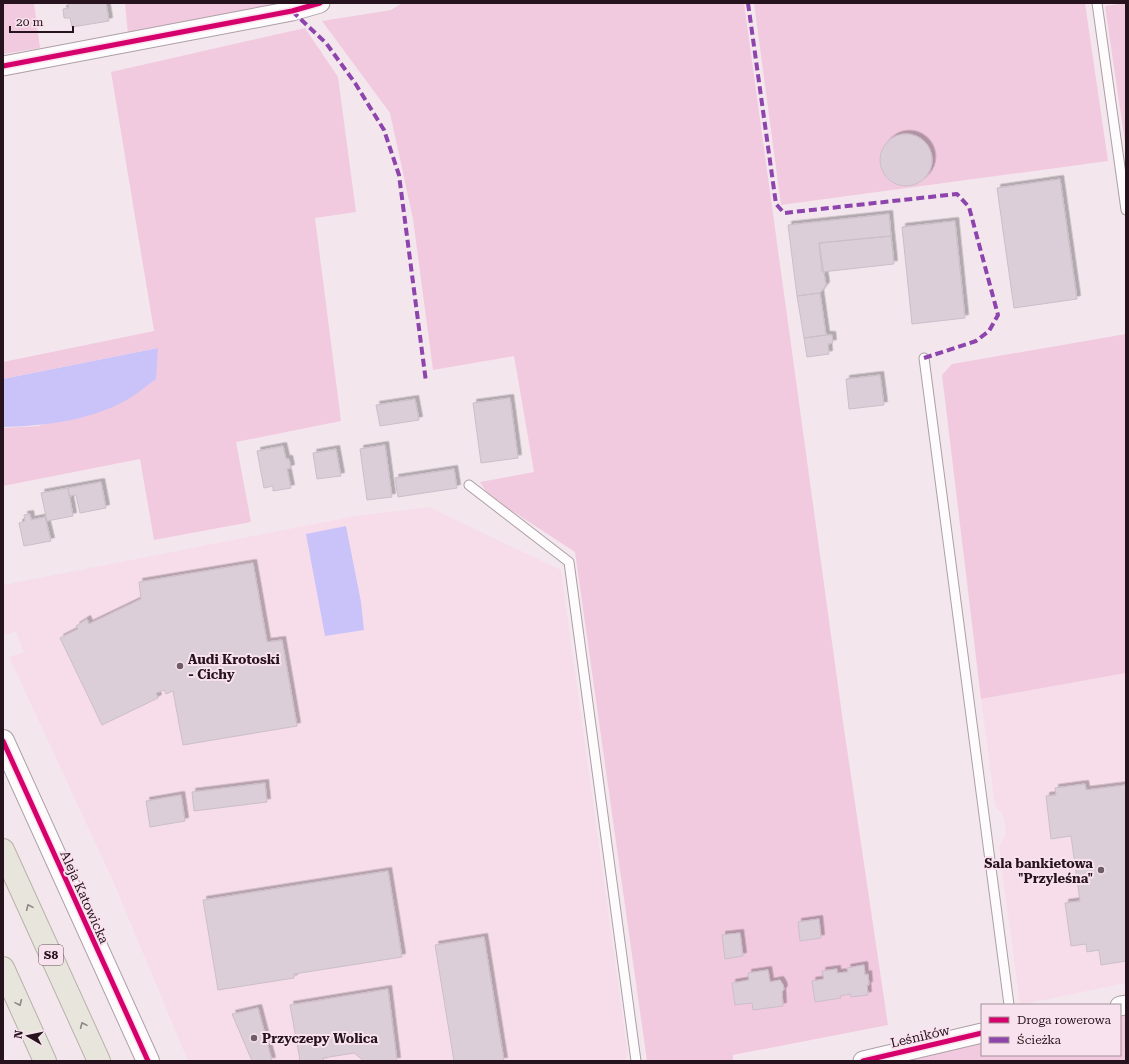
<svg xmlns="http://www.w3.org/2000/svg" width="1129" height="1064" font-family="'Roboto Serif',serif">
<defs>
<filter id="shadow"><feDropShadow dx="3.5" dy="-3.5" stdDeviation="0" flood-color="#0004"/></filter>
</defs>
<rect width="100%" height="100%" fill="#f3e7ed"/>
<path fill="#f7ddea" d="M429,507L561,570L628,1055L624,1061H188L113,881L9,657L24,652L16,632L4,635L3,633V585L355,516Z
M1126,673V983L1020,1005L999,847L1006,833L1003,815L995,806L981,699Z"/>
<path fill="#f2cadf" d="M3,3H34L40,48L3,54Z
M125,3H276L274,6L128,34Z
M402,3H744L843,722L888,1025L733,1055V1061H647L575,552L489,496L480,482L534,472L514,356L433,370L413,219L390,113L322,21L391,10Z
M754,3H1085L1108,161L781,205Z
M1126,3V149L1105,6Z
M305,28L338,77L356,212L315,218L341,421L236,442L251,522L154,540L140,459L3,486V428L39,426L158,348L3,379V362L154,331L111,72Z
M1126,334V673L981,699L942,375L952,364Z
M1126,1012V1061H899L982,1043V1055H1120V1013Z"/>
<path fill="#cac3fa" d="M158,348L156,379C146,386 135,396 123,402C86,421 44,426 3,427V379Z
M346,526L361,602L364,630L325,636L306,534Z"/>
<path fill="#dbced8" stroke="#cbbec8" filter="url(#shadow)" d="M68,3H106L109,21L72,27L70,18H64L63,9L69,8Z
M880 160a26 26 0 1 1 52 0a26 26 0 1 1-52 0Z
M1060,179L1077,299L1014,308L997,188Z
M889,214L891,236L819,243L826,285L820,293L797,296L788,225Z
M955,221L965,318L912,324L902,227Z
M891,236L894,264L822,272L819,243Z
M820,293L826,335L804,338L797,296Z
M826,335H832L833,343L828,344L829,354L807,357L804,338Z
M880,375L884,405L849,409L846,379Z
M510,398L518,458L481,463L473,403Z
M415,399L419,420L380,426L376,405Z
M385,445L392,497L367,500L360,449Z
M283,446L286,459H289L291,468L287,469L291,488L273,491V486L264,488L257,451Z
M336,449L341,476L317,479L313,453Z
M454,469L457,488L398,497L395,478Z
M101,482L106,508L80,513L76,495L69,496L68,488Z
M68,488L73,516L47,521L41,493Z
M30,514L31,520L45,517L51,541L24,546L19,523L25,521L24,515Z
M253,563L267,642L282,640L297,726L183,745L173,691L166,694L164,690L156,693L158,698L102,725L60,638L78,629L76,626L87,619L89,624L141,599L139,582Z
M265,783L267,802L194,811L192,792Z
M1085,784L1086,790L1126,785V961L1101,965L1099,950L1087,952L1086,944L1071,946L1065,903L1080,901L1071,836L1051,839L1046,796L1056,795L1055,788Z
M181,795L185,821L150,827L146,801Z
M388,871L402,957L294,974V978L218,990L203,900Z
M819,919L821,938L800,941L798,922Z
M740,933L743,956L725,959L722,935Z
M484,937L504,1061H454L435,945Z
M864,965L865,975L868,974L869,985H867L868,995L851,997L850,994L840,996L841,998L815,1002L812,981L824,979L822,971L837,969V973L848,972L847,968Z
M768,970L770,982L780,980L783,985L784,989L782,992L783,1006L753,1010L752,1003L735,1005L732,983L749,980L748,973Z
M388,989L397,1061H364L354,1053L323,1058L324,1061H296L300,1060L290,1005Z
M258,1008L272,1061H252L232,1014Z"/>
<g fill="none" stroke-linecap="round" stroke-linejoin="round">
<g stroke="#ad9fa6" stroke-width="11">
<path id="service" d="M1097,3L1126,210
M924,358L1009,1005
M469,485L569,562L636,1061"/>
</g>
<g stroke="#ad9fa6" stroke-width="21">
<path id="minor" d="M3,66L292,11L320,3
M1120,1006L1126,1005
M863,1061L982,1033"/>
</g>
<g stroke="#ad9fa6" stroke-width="24">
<path id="tertiary" d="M3,741L148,1061"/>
</g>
<g stroke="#b8b1aa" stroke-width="24">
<path id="motorway" d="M3,850L99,1061
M3,968L45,1061"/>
</g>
<use href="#service" stroke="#fdfbfc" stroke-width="9"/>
<use href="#minor" stroke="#fdfbfc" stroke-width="19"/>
<use href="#tertiary" stroke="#fdfbfc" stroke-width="22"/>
<use href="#motorway" stroke="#e7e5dc" stroke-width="22"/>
<path stroke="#8e44ad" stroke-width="4" stroke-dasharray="8 4" stroke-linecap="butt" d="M748,3L776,204L784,213L957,194L969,207L998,315L989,331L976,341L924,358
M292,11L326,43L355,83L384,130L399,175L426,382"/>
<g stroke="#f8e2ed" stroke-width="8">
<path id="cycleway" d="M3,66L292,11L320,3
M3,741L148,1061
M863,1061L982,1033"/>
</g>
<use href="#cycleway" stroke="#d6006c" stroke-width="5"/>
</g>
<defs><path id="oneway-chevron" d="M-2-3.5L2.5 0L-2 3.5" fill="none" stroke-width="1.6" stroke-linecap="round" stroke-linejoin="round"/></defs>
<g stroke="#908686">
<use href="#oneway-chevron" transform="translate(29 907) rotate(-114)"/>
<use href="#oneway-chevron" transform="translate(19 1003) rotate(66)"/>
<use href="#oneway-chevron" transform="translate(83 1025) rotate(-114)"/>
</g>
<g fill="#6e5d66" stroke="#f8e2ed" stroke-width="1.5">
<circle cx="180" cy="666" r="4"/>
<circle cx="1101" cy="870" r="4"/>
<circle cx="254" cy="1038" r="4"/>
</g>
<g text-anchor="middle" stroke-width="4" stroke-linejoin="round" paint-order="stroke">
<rect fill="#f8e2ed" stroke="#65515b" stroke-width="1" x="39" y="945" width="24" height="20" rx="3"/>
<g font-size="12" font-weight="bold" fill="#26131d">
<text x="51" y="959">S8</text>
</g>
<g font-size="13" font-weight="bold" fill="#26131d" stroke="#f8e2ed" text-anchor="start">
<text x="188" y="664">Audi Krotoski<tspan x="188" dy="15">- Cichy</tspan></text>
<text x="1093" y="868" text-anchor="end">Sala bankietowa<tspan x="1093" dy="15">"Przyleśna"</tspan></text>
<text x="262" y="1043">Przyczepy Wolica</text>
</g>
<g font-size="13" fill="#26131d" stroke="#f8e2ed">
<text transform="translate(85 897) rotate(66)" y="5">Aleja Katowicka</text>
<text transform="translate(920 1036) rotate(-13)" y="5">Leśników</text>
</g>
</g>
<rect width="1129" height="1064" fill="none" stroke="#26131d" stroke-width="8"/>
<rect x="981" y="1004" width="140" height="52" fill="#f8e2ed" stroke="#a48f9a"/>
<rect x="989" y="1017" width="20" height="6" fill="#d6006c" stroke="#a48f9a"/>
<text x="1017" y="1024" font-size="12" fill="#26131d">Droga rowerowa</text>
<rect x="989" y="1037" width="20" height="6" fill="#8e44ad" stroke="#a48f9a"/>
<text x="1017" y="1044" font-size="12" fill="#26131d">Ścieżka</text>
<g transform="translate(28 1036) rotate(279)" stroke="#f8e2ed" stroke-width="3" paint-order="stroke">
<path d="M0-3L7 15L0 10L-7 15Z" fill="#26131d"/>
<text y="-6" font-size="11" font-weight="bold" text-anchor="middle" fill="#26131d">N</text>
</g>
<path d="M10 26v6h63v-6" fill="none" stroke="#26131d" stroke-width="2"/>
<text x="16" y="26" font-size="12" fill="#26131d" stroke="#f8e2ed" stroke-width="3" paint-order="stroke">20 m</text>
</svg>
